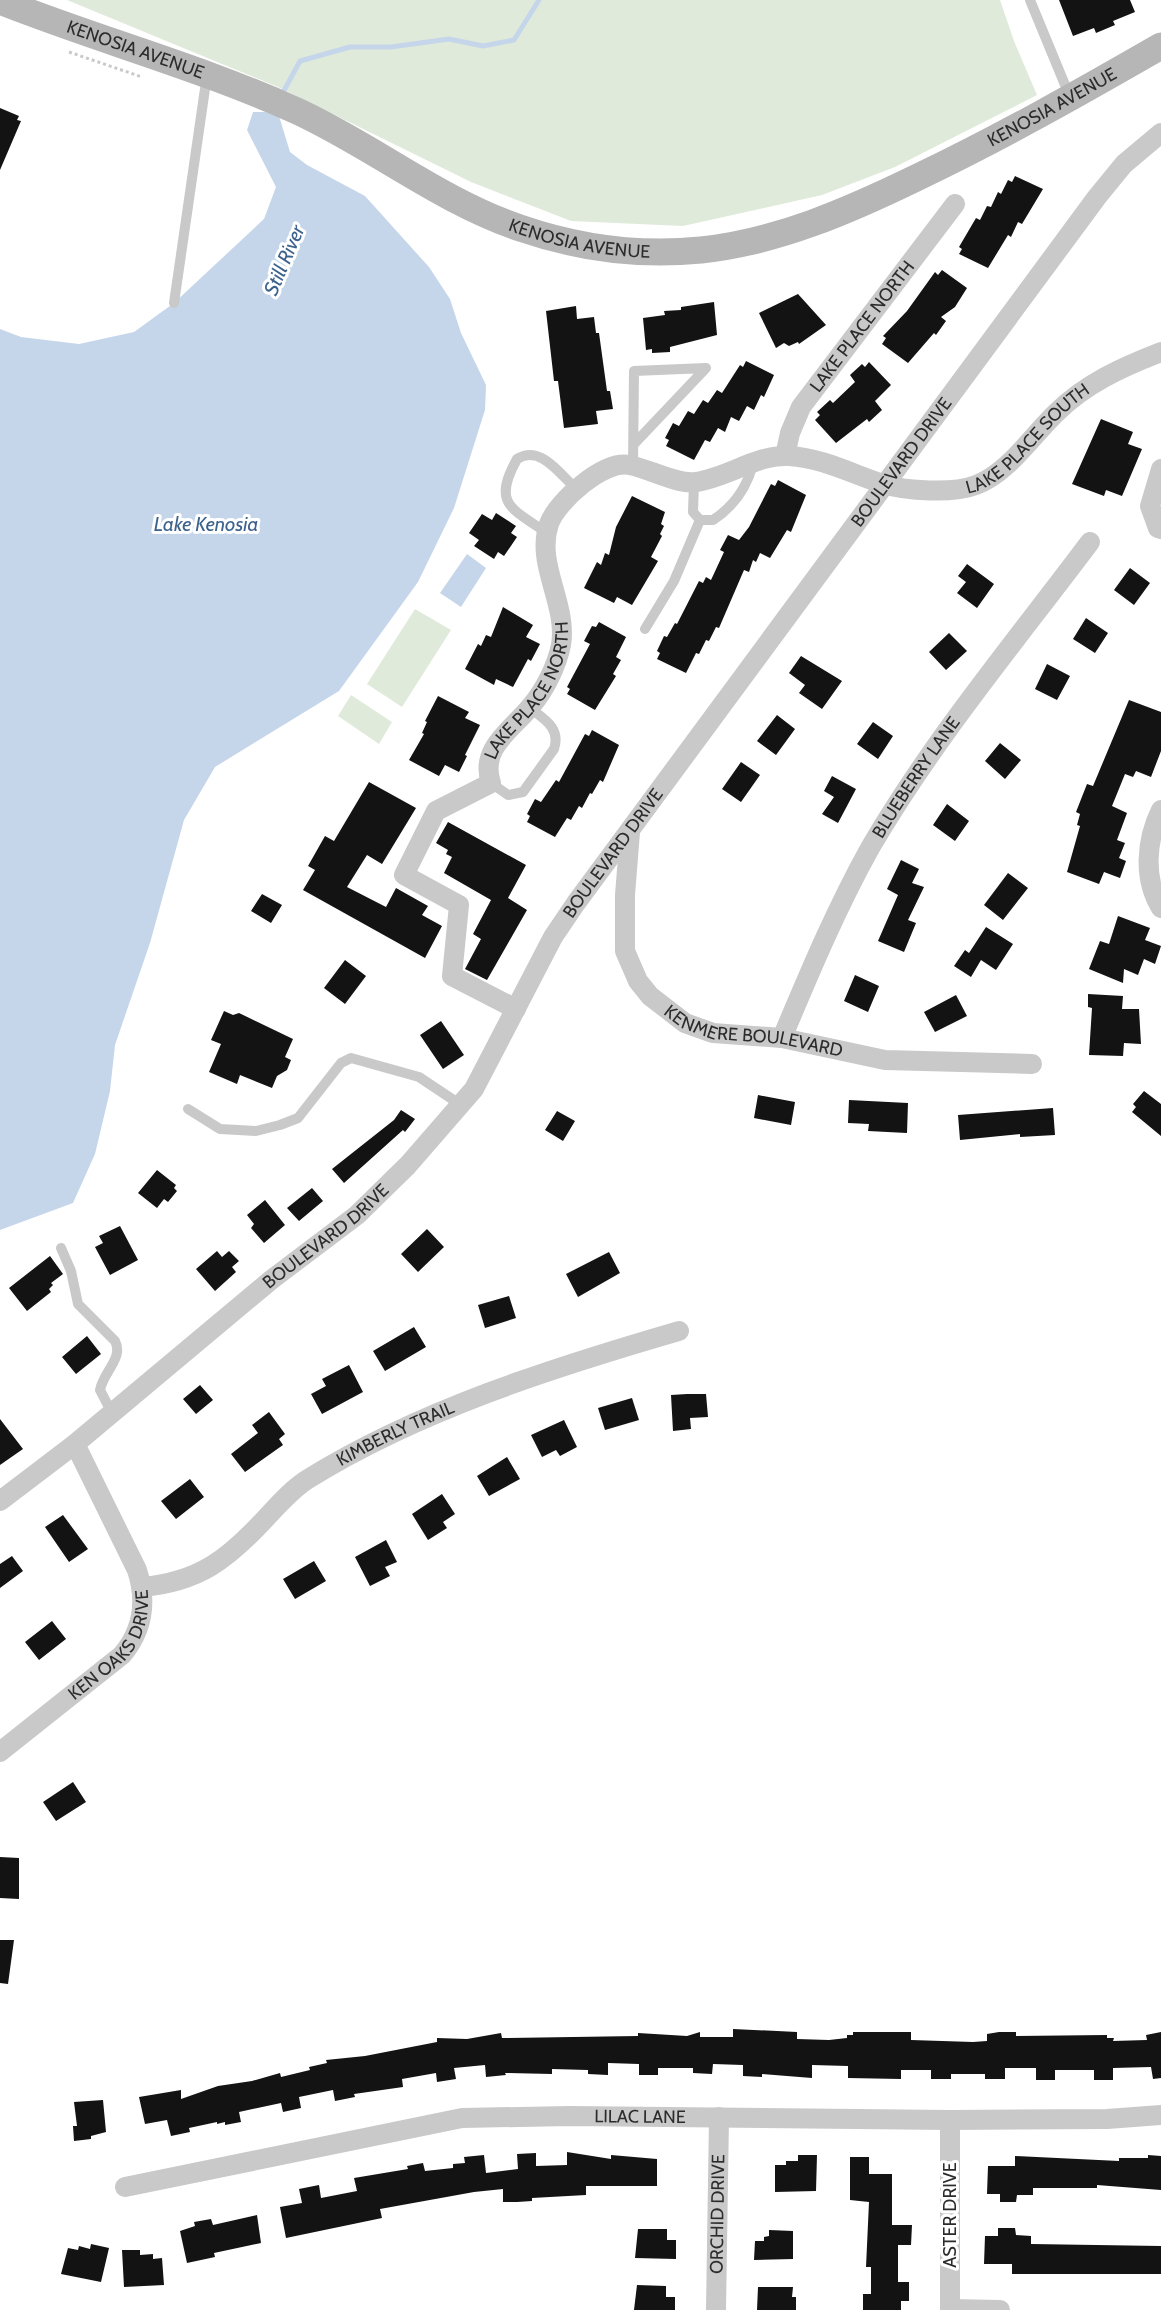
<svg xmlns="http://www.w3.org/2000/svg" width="1161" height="2310" font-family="Cabin,sans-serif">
<rect width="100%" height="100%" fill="#fff"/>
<path fill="#e0eada" d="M67,0H1000L1014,41L1037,95L895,167L822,195L683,226L571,221L471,182L278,87Z
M415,609L451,630L402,707L367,684Z
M351,695L392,722L379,744L338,716Z"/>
<path fill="#c6d6ea" d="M253,112H265L279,116L290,152L307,165L365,196L429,267L450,299L461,333L486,385L485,410L454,508L418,582L339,691L215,767L184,820L150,943L115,1045L110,1091L95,1154L73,1203L0,1230V329L21,337L79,344L134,332L174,303L264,219L276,187L247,130Z
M467,554L486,568L461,607L440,593Z"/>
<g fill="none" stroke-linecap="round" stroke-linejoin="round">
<path stroke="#c6d6ea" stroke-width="5" d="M281,96L300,61L350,47H391L449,39L483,46L514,40L539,0"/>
</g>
<path fill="#131313" d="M1059,0H1130L1135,12L1113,21L1115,25L1096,33L1094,28L1073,36Z
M0,108L19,116L17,120L21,121L0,170Z
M1015,176L1043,189L1022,224L1018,222L1011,237L1008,235L988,268L959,254L962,249L959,247L976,218L980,220L987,206L991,207L998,192L1001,194L1008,180L1012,182Z
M942,270L967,288L955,307L941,317L946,321L936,335L934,333L908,363L882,344L886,338L883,336L907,311L935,272L938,275Z
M798,294L826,325L799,344L798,342L789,346L784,343L776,348L759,313Z
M714,302L717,335L670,347V352L652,353V349L646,350L643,318L665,315L664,311L681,310V307Z
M576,306L577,319L594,317L596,333H599L607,391H610L613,409L596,411L598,424L564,428L558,381H554L546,311Z
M746,361L774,375L764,397L761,395L754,410L747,406L739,421L731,417L725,432L718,428L710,442L705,440L694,460L666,446L669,440L665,438L673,423L679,426L688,411L694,414L703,400L708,403L717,390L722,393L740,365L743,367Z
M869,362L891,385L875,401L882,410L869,422L867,419L836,443L815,420L820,415L817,412L830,400L833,403L855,382L850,375L862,364L865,367Z
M1101,419L1133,432L1128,444L1142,449L1122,496L1106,490L1104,496L1072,484Z
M778,480L806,495L791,532L787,530L770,558L760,553L756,562L753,560L749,572L744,570L719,628L716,627L709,641L706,640L699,654L696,653L686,673L657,659L660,653L657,651L664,636L667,637L675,623L677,624L699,581L703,583L706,577L711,580L724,552L720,550L728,535L739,540L749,527L771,484L775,486Z
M632,496L665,512L661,524L664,526L660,534L662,536L651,557L658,561L632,605L617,597L614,603L584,588L597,562L601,565L605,553L609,555L616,527Z
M496,513L516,526L511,533L517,537L504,556L498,552L494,559L474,546L479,540L469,533L482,514L492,520Z
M967,564L994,584L977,608L957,593L966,582L958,576Z
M1130,568L1150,583L1134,605L1114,590Z
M503,607L533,625L526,637L540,644L531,661L528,659L513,687L496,679L494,685L465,669L478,644L481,646L486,635L491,637Z
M1086,618L1108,633L1095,653L1073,639Z
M599,622L626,637L616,657L621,660L613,674L616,676L595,710L567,694L570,689L567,687L590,644L584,641L592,626L596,627Z
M949,633L967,651L946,670L929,652Z
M801,656L842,681L822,709L799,693L805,685L789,673Z
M1047,664L1070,676L1057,700L1035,689Z
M438,696L469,712L465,718L480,725L465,755L467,756L459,772L445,765L439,776L409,760L424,734L422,733L427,722L425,721Z
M1129,700L1161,712V751L1151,777L1136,771L1133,777L1125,774L1112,806L1127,813L1117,840L1125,843L1119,858L1126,861L1120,878L1104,872L1099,884L1067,872L1080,826L1077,825L1080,814L1076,812L1087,784L1093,786Z
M777,715L795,729L776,755L757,741Z
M873,722L893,736L878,759L857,744Z
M592,730L619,745L603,782L600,780L592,794L590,793L582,808L579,806L571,820L567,818L555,837L527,822L530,816L527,814L535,799L541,802L556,780L559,782L585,734L589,736Z
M1000,743L1021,760L1005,779L985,761Z
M741,762L760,775L741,802L722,789Z
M832,776L856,789L838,823L822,814L834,797L824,791Z
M369,782L416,808L382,864L367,855L347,887L386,907L396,888L428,906L422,915L442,926L425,958L303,890L315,870L308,866L325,836L334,841Z
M947,804L969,821L955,841L933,825Z
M448,822L526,865L508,898L527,910L487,980L465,969L481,939L473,934L491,900L444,873L452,857L446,854L448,850L436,843Z
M901,860L919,869L912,883L924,887L908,920L916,923L904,952L878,941L898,895L887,889Z
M1008,873L1028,888L1003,920L984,905Z
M262,894L282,905L271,923L251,911Z
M1118,916L1150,928L1145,940L1161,946L1155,964L1144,959L1138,975L1124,969L1123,983L1089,969L1100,941L1109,944Z
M986,927L1013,944L996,970L981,960L971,977L954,966L965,950L969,953Z
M345,960L366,976L345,1004L324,988Z
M855,975L879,986L868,1012L844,1001Z
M1088,994L1123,996L1122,1009H1139L1141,1044L1124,1043L1123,1056L1089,1055L1092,1008L1088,1007Z
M956,995L967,1016L935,1032L924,1012Z
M224,1011L233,1015L239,1013L293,1039L285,1057L291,1060L287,1070L277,1076L272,1088L240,1075L237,1084L209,1072L221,1044L211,1040Z
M441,1021L464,1055L443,1069L420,1035Z
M1144,1091L1161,1104V1136L1132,1112L1136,1107L1133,1104Z
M758,1095L795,1102L791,1125L754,1118Z
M849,1100L908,1103L907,1133L868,1131L869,1124L848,1123Z
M1053,1108L1055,1135L1020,1137V1134L960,1140L958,1115Z
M401,1110L415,1119L405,1132L403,1130L344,1183L332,1169L394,1120Z
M557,1111L575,1121L563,1141L545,1130Z
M157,1170L176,1185L174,1188L177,1191L168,1202L164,1199L157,1208L138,1193Z
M312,1188L323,1201L299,1221L287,1208Z
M265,1200L285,1225L264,1243L251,1228L254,1224L247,1215Z
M120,1226L138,1260L110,1275L95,1247L103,1243L99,1236Z
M427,1229L444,1247L418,1272L401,1254Z
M217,1251L222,1257L229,1251L239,1261L232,1267L236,1272L215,1291L196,1269Z
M609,1252L620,1273L578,1297L566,1274Z
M50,1256L63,1274L51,1283L53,1285L49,1289L51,1292L27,1311L9,1288Z
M509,1296L516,1318L485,1328L478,1305Z
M414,1327L426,1347L385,1371L373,1351Z
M87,1336L101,1354L76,1374L62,1357Z
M349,1365L363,1392L322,1414L311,1394L326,1386L322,1379Z
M200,1385L213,1400L196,1414L183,1399Z
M687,1394H706L708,1417L690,1418L691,1429L673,1431L671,1395Z
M632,1398L639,1420L605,1430L598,1408Z
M269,1412L285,1434L279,1439L283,1445L245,1472L231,1454L258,1433L252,1425Z
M0,1419L23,1449L0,1465Z
M564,1420L577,1447L560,1456L556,1450L542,1457L531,1435Z
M507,1457L520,1479L489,1496L477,1476Z
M190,1479L204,1497L176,1519L161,1501Z
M442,1494L455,1514L443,1522L447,1528L428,1540L412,1514Z
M63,1515L88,1549L69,1562L45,1527Z
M386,1540L397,1562L385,1567L390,1576L370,1586L355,1557Z
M12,1556L23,1571L0,1588V1564Z
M314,1561L326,1581L295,1599L283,1579Z
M52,1621L66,1639L39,1660L25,1642Z
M73,1782L86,1802L56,1821L43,1802Z
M0,1857L19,1858V1899L0,1898Z
M0,1940H14L8,1984L0,1983Z
M733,2029L797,2032V2039L829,2040L847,2038V2035H853V2032H911V2040L973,2042L987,2041V2034L999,2032H1016V2036L1107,2035V2038H1114L1113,2041L1147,2040L1146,2035L1161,2032V2078L1153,2079L1151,2067L1113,2068V2080H1094V2070H1055V2080H1036V2068H1005V2079H985V2074H951V2079H931V2070H901V2079L848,2078V2066L812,2065V2078L762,2074V2077L743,2076V2065L713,2064L712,2074L693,2073V2068H658V2075H639V2064L608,2063V2075L588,2074V2070L552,2069V2074L505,2073L506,2075L486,2077L485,2065L454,2068L456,2079L437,2082L436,2073L402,2079L403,2087L354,2094L355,2097L335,2101L333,2090L299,2097L301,2108L283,2112L281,2103L239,2112L241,2122L225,2125V2122L217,2124V2122L189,2128L190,2132L171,2136L167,2120L145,2124L139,2097L181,2090V2099L218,2086L252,2081L280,2073L281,2077L310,2070L309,2067L327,2063L326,2060L365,2056L437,2042V2038L467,2039L501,2033L502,2038L638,2036V2033L687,2036L700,2032V2037H733Z
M103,2100L106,2132L91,2136V2139L74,2141L73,2126H77L74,2102Z
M567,2152L611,2159V2155L657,2159V2186H586V2195L532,2198V2201L517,2202H503V2189L474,2192L380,2209L382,2218L286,2238L280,2207L302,2203L299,2189L319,2185L321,2198L357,2191L354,2178L408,2169L407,2166L423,2163L425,2171L453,2168V2164L465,2163L464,2157L484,2155L486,2173L518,2169L517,2154L536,2153V2166L567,2165Z
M798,2155H817L816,2191L775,2192V2165H786V2161H798Z
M1148,2155L1161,2156V2190L1097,2185V2188H1033V2195H1017L1016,2202H1000V2194H987L988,2166H1015V2156L1119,2161V2158H1148Z
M850,2157H869V2174H892V2225H912L911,2245H898V2282H909V2301H901V2310H863V2294H871V2267H866L869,2202L850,2200Z
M257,2215L261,2243L214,2253L215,2257L187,2263L180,2231L195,2226L194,2222L211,2219L213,2225Z
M998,2228H1015L1016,2235L1031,2236V2244L1161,2246V2274H1012V2264H984L985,2236H998Z
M638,2229H667V2240H676V2259L635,2258Z
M769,2230L793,2231V2259L754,2260L755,2241H764V2237L769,2236Z
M91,2244L109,2248L101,2282L61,2274L68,2248L78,2250L79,2246L90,2249Z
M122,2250H140V2255L153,2254V2259L162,2258L164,2285L124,2287Z
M637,2285L666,2286V2297H675V2310H634Z
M758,2287H793L792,2297H796V2310H757Z"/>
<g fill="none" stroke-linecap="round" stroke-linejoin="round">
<path stroke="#c9c9c9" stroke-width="3" stroke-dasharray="3 3" stroke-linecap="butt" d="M69,52L142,77"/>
<path stroke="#c9c9c9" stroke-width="10" d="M1030,0L1070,97
M174,303L207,75
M633,466L634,371L706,368L634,444
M694,483L693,512L700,520H713C733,507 747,487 753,464
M547,533C511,508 492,504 517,459C540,444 560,474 576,489
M645,629L674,581L700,520
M491,783L508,795L523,792L554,749C561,728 544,719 530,708
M188,1109L220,1129L256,1131L280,1125L298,1118L341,1063L351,1058L419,1077L461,1105
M61,1248L71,1271L78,1304L115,1341C124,1358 103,1372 100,1390L112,1413"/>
<g stroke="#c9c9c9" stroke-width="20">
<path id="s1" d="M785,456L790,433L801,407L955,204"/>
<path d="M1161,469L1150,506L1158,528L1161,529"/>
<path d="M1161,810C1146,840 1143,879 1161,908"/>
<path id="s2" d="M630,832L625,895V951L638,981L650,996L685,1023L713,1033L782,1038L885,1060L1032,1064"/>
<path id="s3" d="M516,1009L452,976L459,905L404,875L436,811L491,783C479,748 512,730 531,706C545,690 557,665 561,645C568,604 535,564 549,524C557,501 604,460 629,465C647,468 678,485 695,482C727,478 757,454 789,456C823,458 852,474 883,484C906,491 953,494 976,485C1008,473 1031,437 1056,413C1085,384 1122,367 1161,352"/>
<path id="s4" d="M782,1038C809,974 836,909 870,848C933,740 1015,642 1090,542"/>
<path id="s5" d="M0,1501L75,1444L271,1280L357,1215L408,1165L474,1089L553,937L576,903L1097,197L1124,164L1161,133"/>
<path id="s6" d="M142,1587C199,1582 228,1559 265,1519C278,1505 292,1489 308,1479C419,1410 555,1367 679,1331"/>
<path id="s7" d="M0,1752L122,1655C143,1630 147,1601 137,1570L75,1444"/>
<path d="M950,2120V2310"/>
<path id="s8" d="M125,2187L462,2118L569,2116L950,2120L1107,2119L1161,2115"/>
<path d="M950,2309L1000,2310"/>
<path id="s9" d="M716,2310L719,2117"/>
</g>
<path stroke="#b6b6b6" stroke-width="27" id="s10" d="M0,1C98,40 200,67 297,111C373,146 440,201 520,228C578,248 641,256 701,250C777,242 848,211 916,178C1000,138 1081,92 1161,46"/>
</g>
<g text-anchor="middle" stroke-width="6" stroke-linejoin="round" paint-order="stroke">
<g font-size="18" fill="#2c2c2c" stroke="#fff">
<text dy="6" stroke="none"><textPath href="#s10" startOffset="144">KENOSIA AVENUE</textPath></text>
<text dy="6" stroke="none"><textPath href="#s10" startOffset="1134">KENOSIA AVENUE</textPath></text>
<text dy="6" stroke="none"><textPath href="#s10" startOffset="630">KENOSIA AVENUE</textPath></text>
<text dy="6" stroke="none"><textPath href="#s1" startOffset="153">LAKE PLACE NORTH</textPath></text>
<text dy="6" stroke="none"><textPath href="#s3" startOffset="1156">LAKE PLACE SOUTH</textPath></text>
<text dy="6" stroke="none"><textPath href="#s5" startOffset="1390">BOULEVARD DRIVE</textPath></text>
<text dy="6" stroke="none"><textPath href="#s3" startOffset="444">LAKE PLACE NORTH</textPath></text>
<text dy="6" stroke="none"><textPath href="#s4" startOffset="294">BLUEBERRY LANE</textPath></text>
<text dy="6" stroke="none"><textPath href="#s5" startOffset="904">BOULEVARD DRIVE</textPath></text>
<text dy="6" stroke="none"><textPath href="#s2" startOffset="284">KENMERE BOULEVARD</textPath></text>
<text dy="6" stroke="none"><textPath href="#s5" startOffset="420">BOULEVARD DRIVE</textPath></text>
<text dy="6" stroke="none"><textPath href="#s6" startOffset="302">KIMBERLY TRAIL</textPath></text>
<text dy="6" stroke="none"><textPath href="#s7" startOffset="158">KEN OAKS DRIVE</textPath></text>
<text dy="6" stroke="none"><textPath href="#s8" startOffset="522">LILAC LANE</textPath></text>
<text dy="6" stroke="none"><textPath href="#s9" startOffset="96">ORCHID DRIVE</textPath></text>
<text transform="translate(950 2215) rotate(-90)" y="6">ASTER DRIVE</text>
</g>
<g font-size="20" font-style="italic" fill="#3d628c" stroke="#fff">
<text transform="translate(284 260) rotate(-67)" y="7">Still River</text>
<text x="206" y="531">Lake Kenosia</text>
</g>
</g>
</svg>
